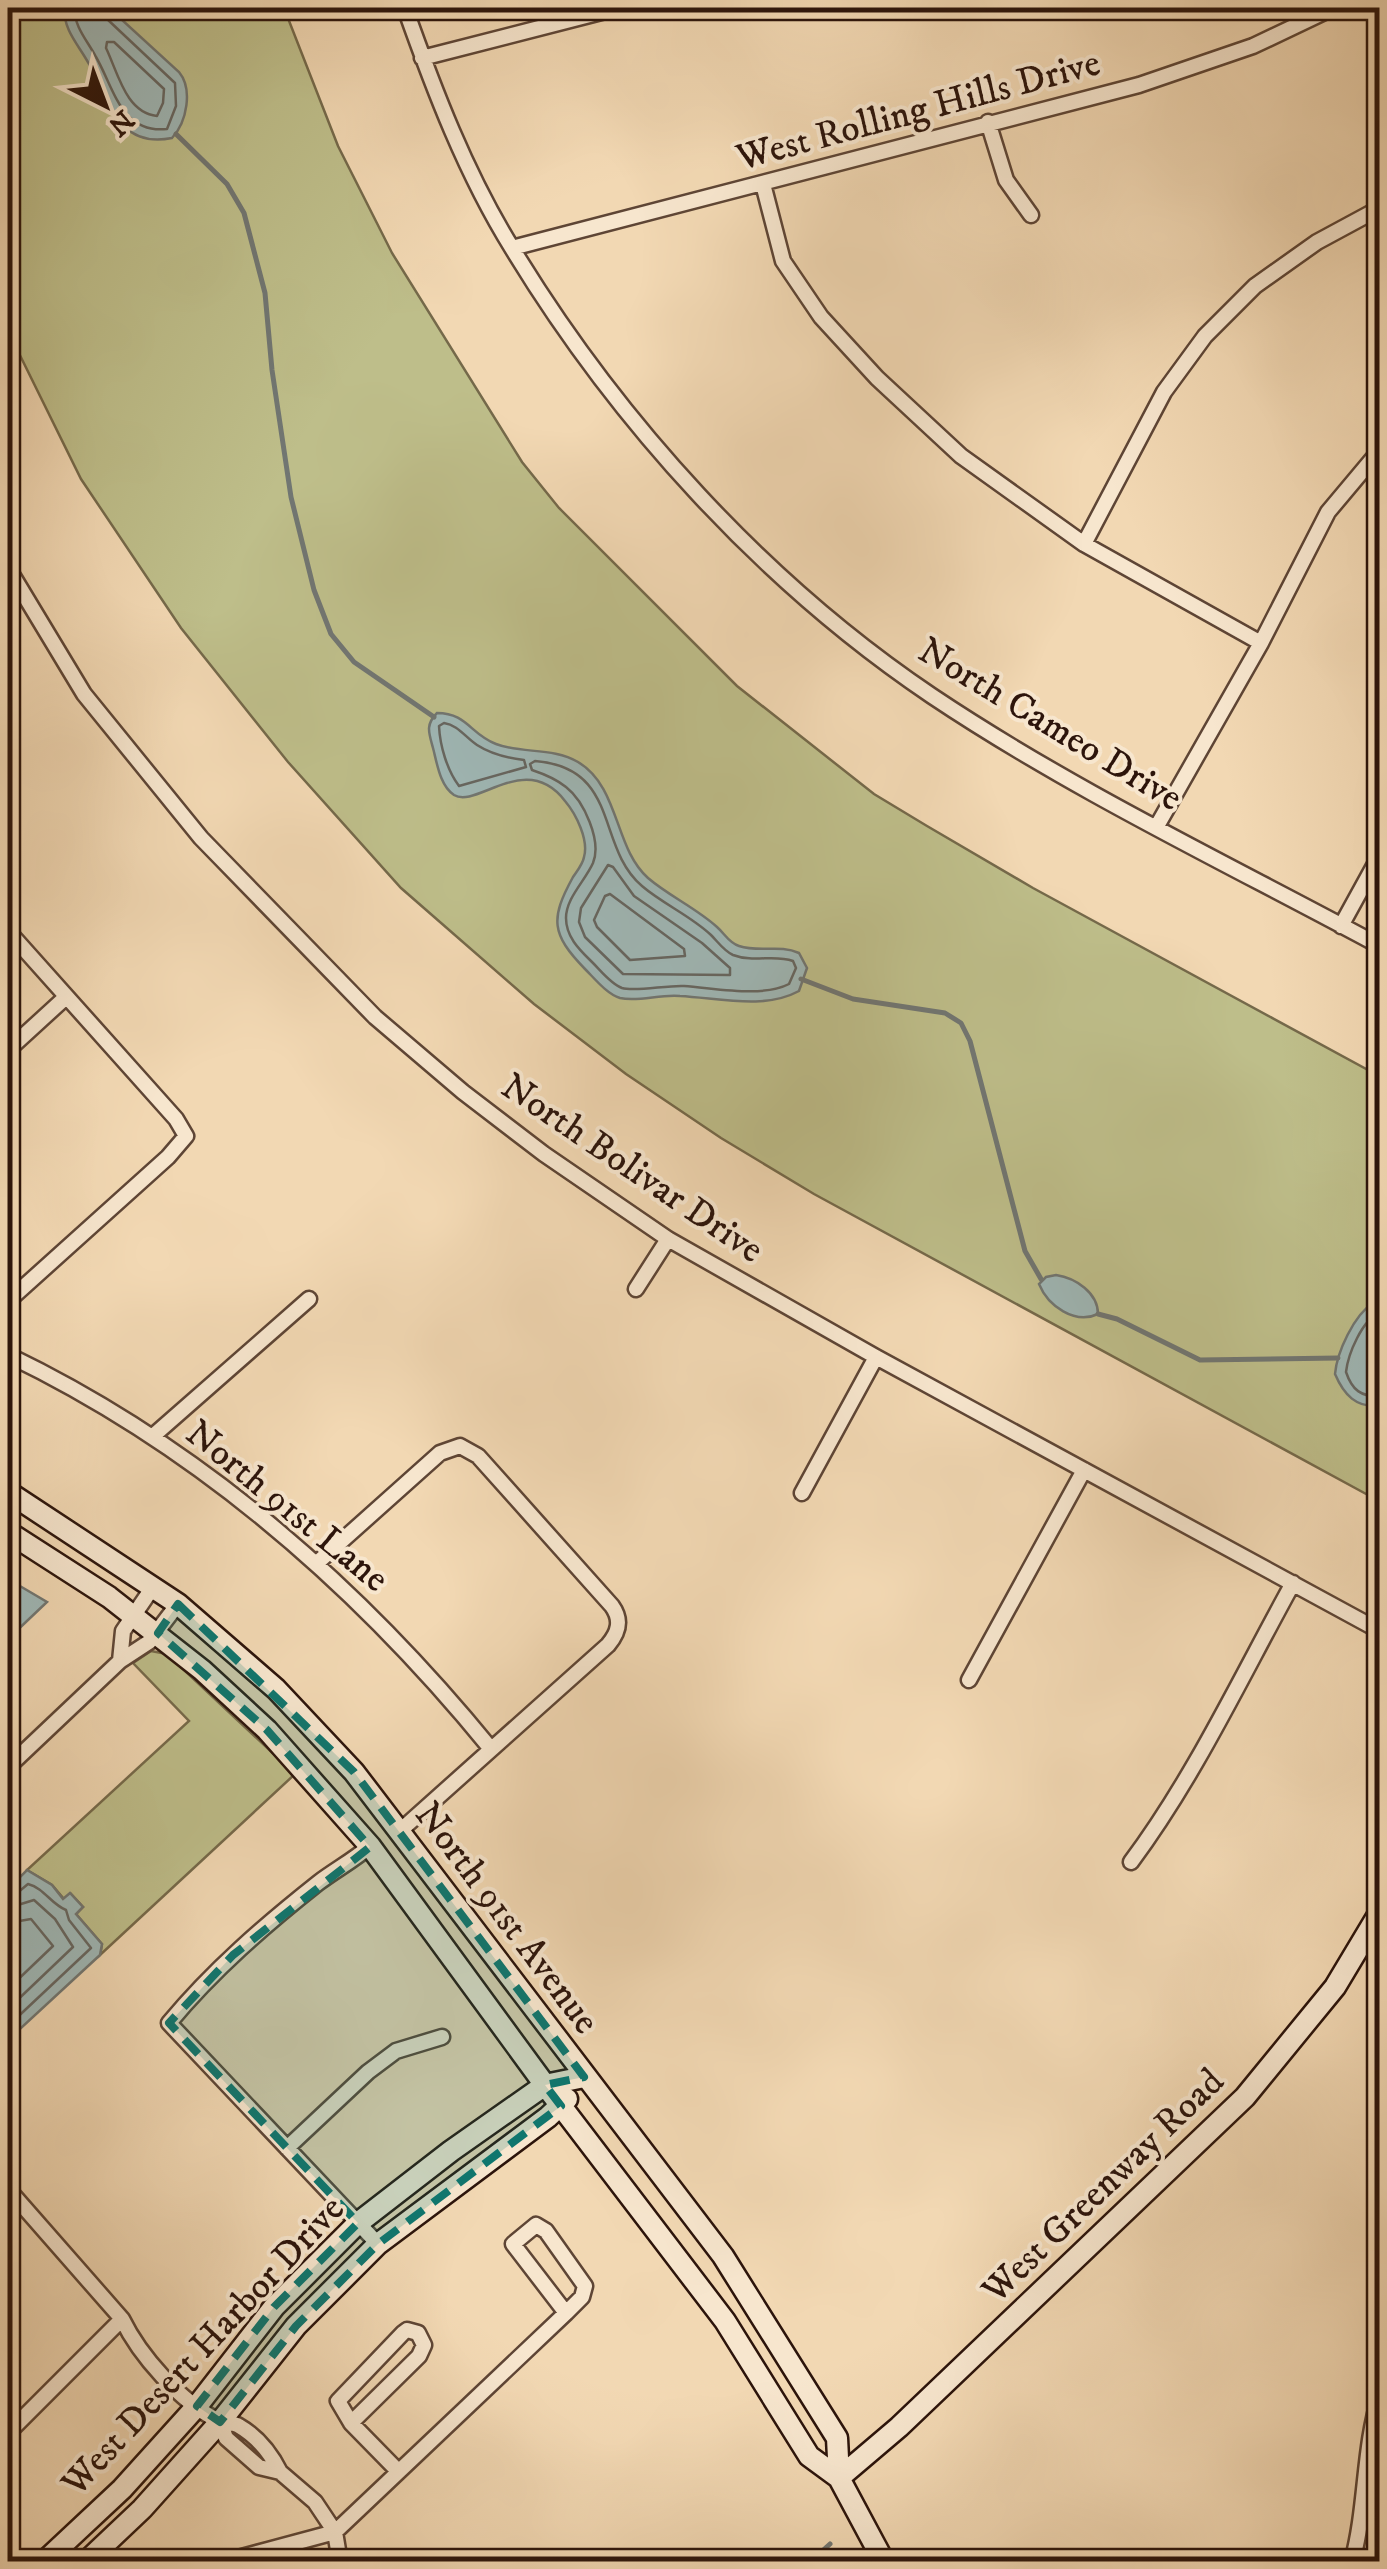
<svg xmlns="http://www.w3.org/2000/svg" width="1387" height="2569" font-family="'IM FELL DW Pica',serif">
<rect width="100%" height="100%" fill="#f2d8b3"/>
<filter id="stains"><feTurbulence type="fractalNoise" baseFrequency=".002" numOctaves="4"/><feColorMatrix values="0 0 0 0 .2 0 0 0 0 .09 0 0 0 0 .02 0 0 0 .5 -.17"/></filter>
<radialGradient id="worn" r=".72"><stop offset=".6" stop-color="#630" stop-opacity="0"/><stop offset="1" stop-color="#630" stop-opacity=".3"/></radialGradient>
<path fill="#bebe8a" stroke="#75694a" stroke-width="2.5" d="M8,8H284L338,146L392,253L522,462L559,508L737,686L874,794L927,826L1033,888L1379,1076V1501L814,1194L721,1138L626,1074L534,1004L401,888L288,762L181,628L81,479L8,331Z
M151,1651L167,1654L295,1774L100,1955L102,1944L76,1914L83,1907L71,1894L64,1899L52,1885L27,1870L189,1721L133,1663Z"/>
<path fill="#9fb8b7" stroke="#717672" stroke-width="2.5" d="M64,8H109L179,72C193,89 187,122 172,138C117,149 109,100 89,64C78,44 64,31 64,8Z
M437,713C467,713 470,734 496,744C522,754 553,747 578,762C620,787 614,848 648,878C669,896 696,908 717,927C725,934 729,943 739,946C760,953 779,944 799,953L807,968L799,991C764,1010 719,998 680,996C660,994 639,1002 620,998C607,994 595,979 585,969C551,934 550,919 573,877C577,871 583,864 584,857C589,840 576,814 565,801C526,750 477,809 454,795C440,786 437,763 433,748C429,733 425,725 437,713Z
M1056,1275C1076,1278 1098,1293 1098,1314C1075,1325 1048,1306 1039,1284L1046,1277Z
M1373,1303H1379L1380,1406C1356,1408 1344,1395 1335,1374C1337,1352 1354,1315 1373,1303Z
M8,1579L47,1602L8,1639Z
M27,1870L52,1885L63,1899L70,1893L83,1907L76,1914L102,1944L100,1955L8,2040V1889Z"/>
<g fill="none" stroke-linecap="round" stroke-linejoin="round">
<path stroke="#666661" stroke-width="2.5" d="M74,8C75,28 87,40 96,57C114,88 121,134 167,129L176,106L175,83L107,19L104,8
M107,42H114L164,89L163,103L157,116C126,113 118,73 106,48Z
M444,723C458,725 465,737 477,745C491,754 507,758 524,760L526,767L459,786C447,770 440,746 439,726Z
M535,761C621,768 595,846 642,886C663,904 691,916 711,935C718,942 724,951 733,955C754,963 774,954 793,961L796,968L789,984C762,998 715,988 684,986C667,985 635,992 622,988C611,984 601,971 593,963C581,951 566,938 566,918C566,898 585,881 593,863C602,841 584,801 566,787C555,778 544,774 532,770L530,764Z
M608,865L613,867L634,896L702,943L730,968V975L623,974L585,937L579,922L581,908Z
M610,894L684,949L685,956L630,960L597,927L594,920L605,896Z
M1380,1312C1362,1320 1348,1354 1346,1372C1352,1390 1361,1397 1380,1396
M8,1895L16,1894L28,1884C44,1888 51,1904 66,1910L69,1920L91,1948L8,2026
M8,1908L34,1900L55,1919L73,1947L8,2009
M8,1923L31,1919L53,1946L8,1989"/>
<path stroke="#717672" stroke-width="5" d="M176,134L227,184L244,213L265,293L272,370L291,497L314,590L331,634L354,662L434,717
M801,979L853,999L945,1013L961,1023L970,1041L1025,1251L1041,1279
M1098,1314L1117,1319L1200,1360L1338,1358
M810,2562L830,2544"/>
<g stroke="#5e4535" stroke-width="19">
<path id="street" d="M405,8C434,90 466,174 512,248C617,421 764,583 932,696C1074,791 1230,865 1380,946
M422,58L617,8
M988,122L1006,180L1031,215
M763,184L783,261L821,317L877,378L961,456L1084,544L1261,643
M512,248L1139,85L1253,46L1333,8
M1084,544L1164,392L1205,336L1255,286L1317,242L1380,208
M8,568L84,694L201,838L375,1017L463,1092L544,1154L668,1239L876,1357L1380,1631
M1157,826L1261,643L1328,512L1380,450
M1341,926L1380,855
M8,931L176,1119L186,1136L168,1157L8,1301
M8,1050L66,997
M636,1289L668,1239
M8,1355C199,1447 358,1586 491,1749
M153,1436L309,1299
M802,1493L876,1357
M317,1563L440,1453L460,1446L478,1456L612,1606C622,1620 619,1632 608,1645L401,1830
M120,1661L123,1631L153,1587
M969,1680L1084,1470
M8,1767L120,1661L149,1642L178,1604
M370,1846C354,1860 335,1870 318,1883C265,1925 213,1970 169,2023L378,2244
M1131,1862C1195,1776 1241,1677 1293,1583
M287,2148L368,2072L396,2051L442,2037
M8,2189L122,2319C140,2356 180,2401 217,2420C224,2424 233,2422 239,2426C258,2437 271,2454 280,2472
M220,2422L226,2438L259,2467L280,2472L315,2502L335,2532L340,2562
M351,2423L419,2356L424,2345L418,2333L407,2330L403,2333L338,2401L351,2423L398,2471
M8,2433L122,2319
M223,2562L335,2532L566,2313L582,2297L585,2286L546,2231L536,2225L513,2244L566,2313
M1352,2562C1367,2507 1363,2449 1380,2395"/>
</g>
<g stroke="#2c140b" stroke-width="25">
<path id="secondary" d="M8,1492L178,1604L276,1689L354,1772L723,2256L837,2438L839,2478
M8,1532L109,1597L202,1670L267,1730L370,1846L545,2085L725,2321L809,2456L839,2478L884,2562
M839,2478L899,2427L1245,2097L1335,1987L1380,1912
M44,2562L122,2489L197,2406L274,2307L358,2223L451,2151L545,2085L584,2077
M86,2562L142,2509L220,2422L296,2326L378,2244L548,2117L567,2099"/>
</g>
<use href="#street" stroke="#f7e6ce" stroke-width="14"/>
<use href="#secondary" stroke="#f7e6ce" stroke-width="20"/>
</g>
<path fill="#0f766e" fill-opacity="0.2" stroke="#0f766e" stroke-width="8" stroke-dasharray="20 12" stroke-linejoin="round" d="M178,1604L354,1772L584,2077L545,2085L561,2106L378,2244L296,2326L220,2422L197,2406L274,2307L358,2223L169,2023L233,1955L370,1847L267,1730L158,1633Z"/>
<g text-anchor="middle" stroke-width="8" stroke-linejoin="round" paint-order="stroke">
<g font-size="38" fill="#2c140b" stroke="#f7e6ce">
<text transform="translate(918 109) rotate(-15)" y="13">West Rolling Hills Drive</text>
<text transform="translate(1051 723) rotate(31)" y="13">North Cameo Drive</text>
<text transform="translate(633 1167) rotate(34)" y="13">North Bolivar Drive</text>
<text transform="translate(288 1505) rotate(39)" y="13">North 91st Lane</text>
<text transform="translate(508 1917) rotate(53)" y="13">North 91st Avenue</text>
<text transform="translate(1102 2185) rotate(-44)" y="13">West Greenway Road</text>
<text transform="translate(202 2345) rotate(-47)" y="13">West Desert Harbor Drive</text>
</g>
</g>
<rect width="1387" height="2569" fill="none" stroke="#f2d8b3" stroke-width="40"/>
<rect x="10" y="10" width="1367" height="2549" fill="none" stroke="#2c140b" stroke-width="5"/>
<rect x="20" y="20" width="1347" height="2529" fill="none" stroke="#2c140b" stroke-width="2.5"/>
<g transform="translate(105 105) rotate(138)" stroke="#f7e6ce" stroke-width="8" paint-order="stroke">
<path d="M0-8L18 38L0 25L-18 38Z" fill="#2c140b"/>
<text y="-15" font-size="28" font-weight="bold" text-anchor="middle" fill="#2c140b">N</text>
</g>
<rect width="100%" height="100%" filter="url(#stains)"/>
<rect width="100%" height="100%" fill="url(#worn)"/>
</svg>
